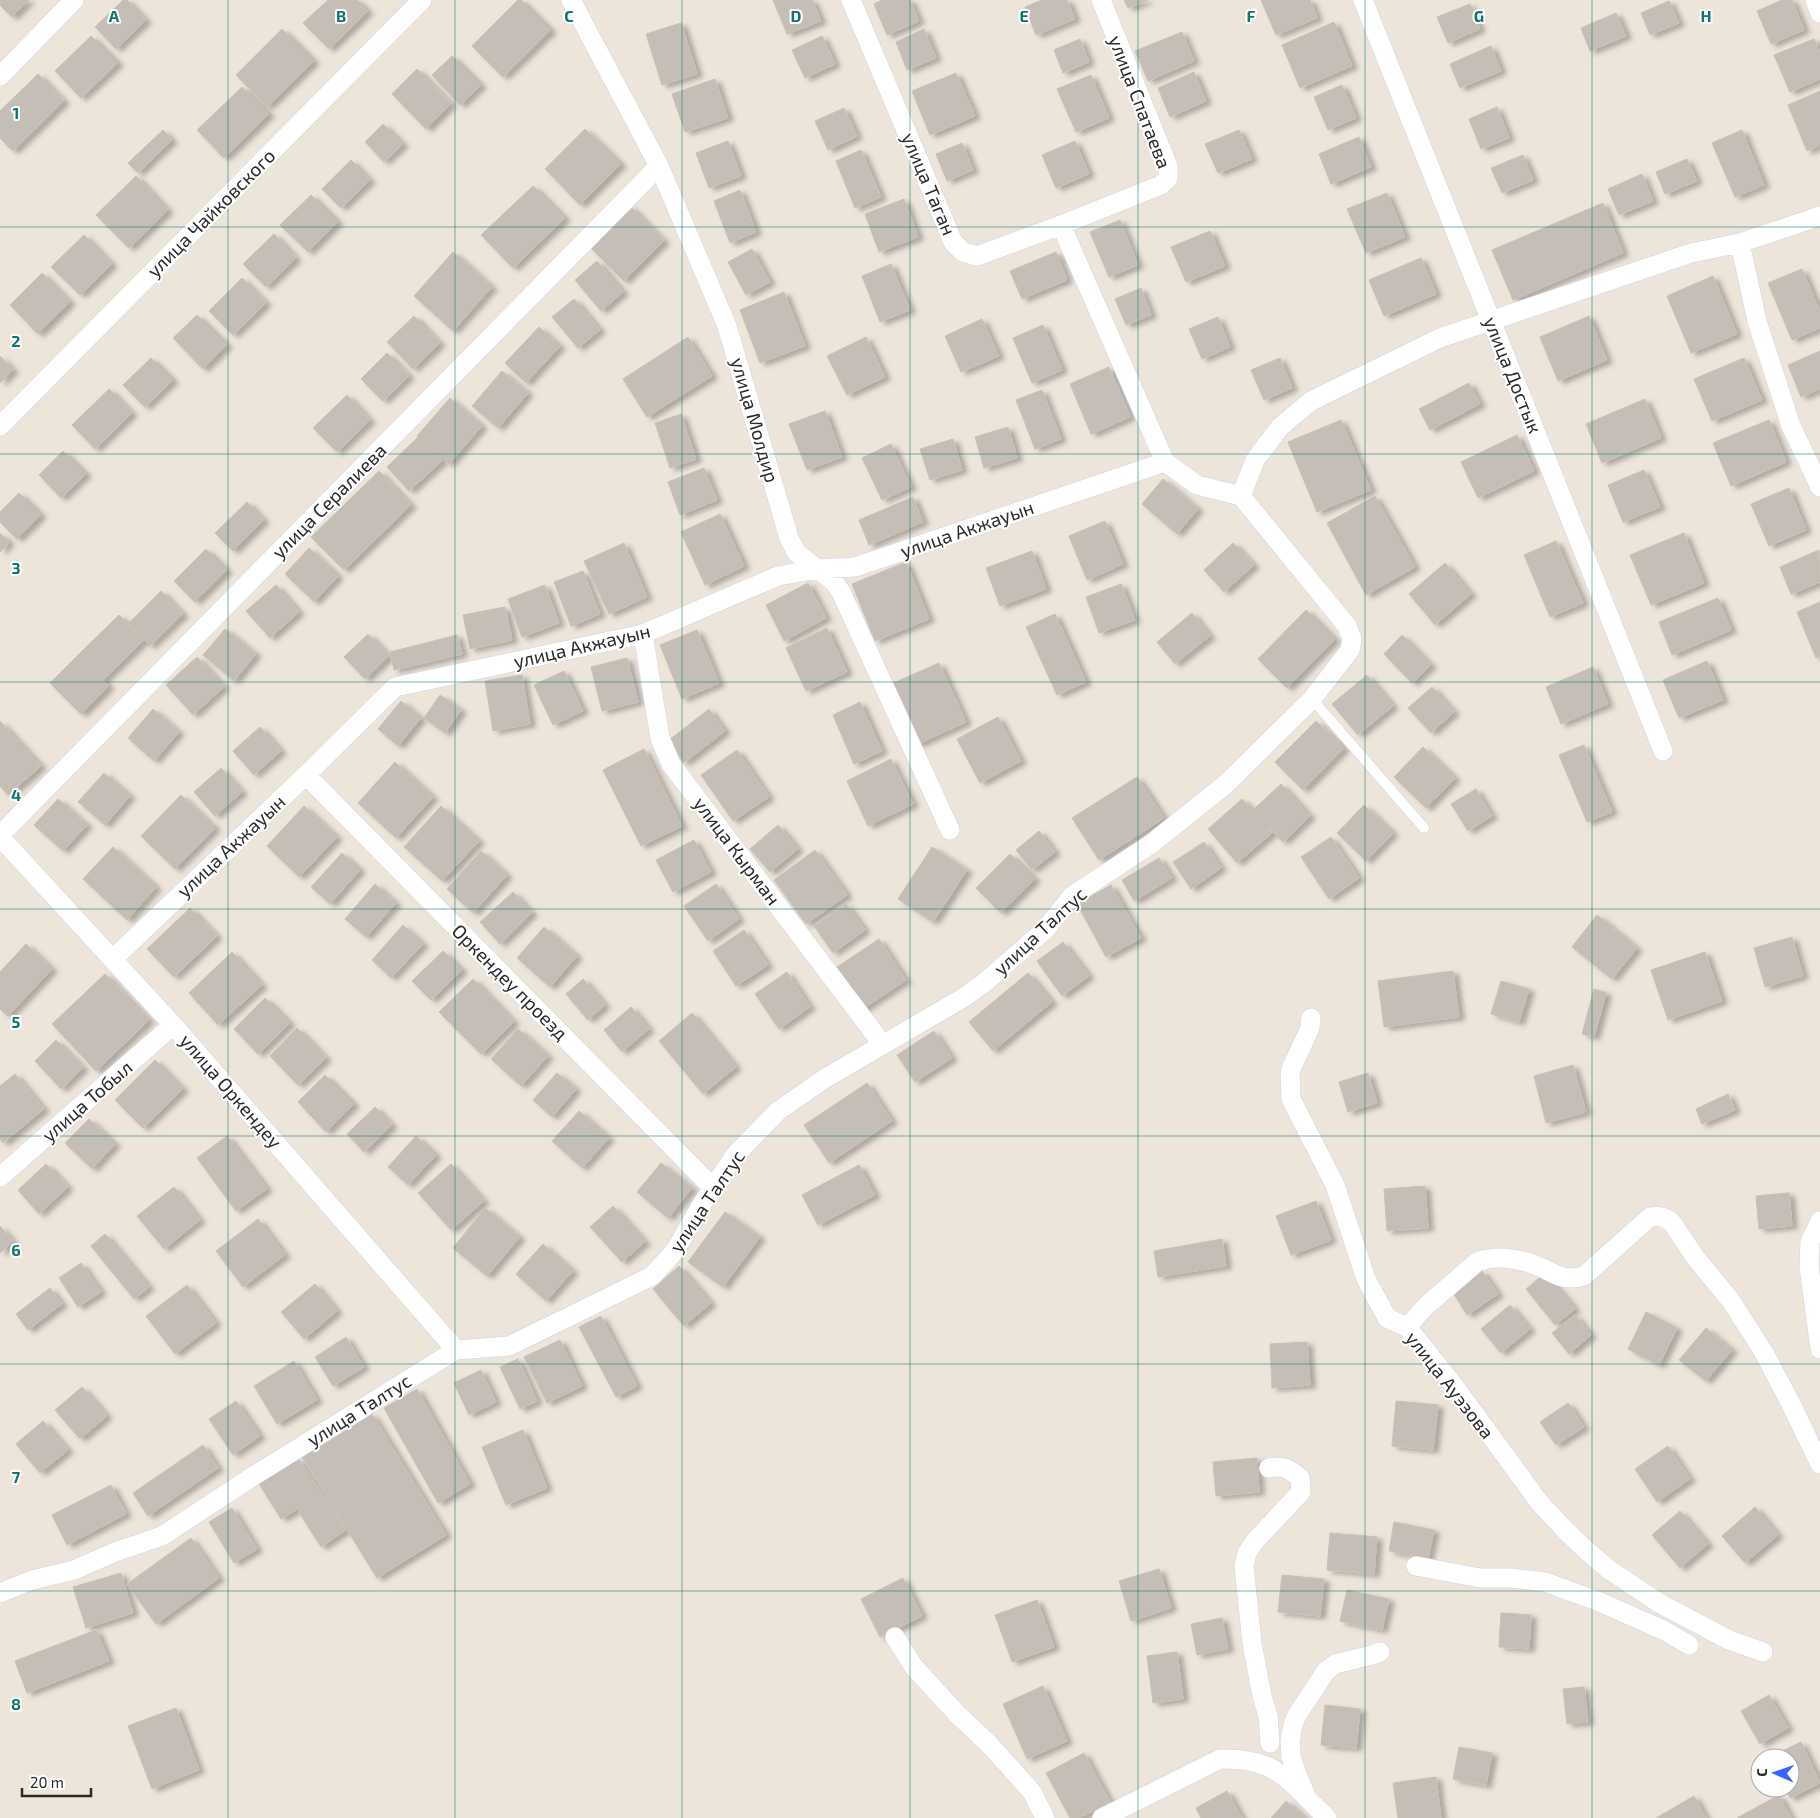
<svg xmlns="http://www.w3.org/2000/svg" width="1820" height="1818" font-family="'Exo 2',sans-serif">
<defs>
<filter id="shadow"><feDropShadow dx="5.5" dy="3" stdDeviation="2.5" flood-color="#0004"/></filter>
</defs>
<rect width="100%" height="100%" fill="#ede4da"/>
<path fill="#c5beb7" stroke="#c9c0b4" filter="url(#shadow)" d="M0,0H29L12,17L0,5Z
M123,0H127L146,20L116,49L95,27Z
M328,0H357L368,11L329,49L303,23Z
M518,0H521L551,30L503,77L472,46Z
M773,0H812L821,21L787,34Z
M882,0H910L919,21L887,35L874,4Z
M1042,0H1067L1075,19L1036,35L1025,7Z
M1124,0H1148L1128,8Z
M1261,0H1310L1317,18L1276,35Z
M1782,0H1792L1804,30L1771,44L1757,11Z
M1669,1L1679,23L1650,35L1641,13Z
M1470,4L1480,29L1448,43L1437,17Z
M1616,13L1626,36L1590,51L1581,28Z
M1334,22L1352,66L1300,88L1282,45Z
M681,23L697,74L662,85L646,34Z
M282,29L314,61L267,107L236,75Z
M924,29L936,58L907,70L896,42Z
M1182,32L1194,61L1148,81L1135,51Z
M91,36L118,63L81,98L55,71Z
M822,36L835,64L805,78L792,50Z
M1080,39L1089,62L1063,73L1054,50Z
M1814,39L1820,54V79L1790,92L1774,55Z
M1491,46L1501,71L1460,88L1450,64Z
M452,56L481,85L460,105L432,75Z
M417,69L451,104L426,129L392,94Z
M1194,72L1206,101L1170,117L1158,88Z
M956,73L975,116L930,135L912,91Z
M38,74L64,101L13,151L0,138V111Z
M1091,75L1109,118L1076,132L1057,89Z
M715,79L728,118L685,132L672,94Z
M1342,85L1356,118L1328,130L1314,97Z
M242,87L269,114L224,158L197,130Z
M1820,91V145L1807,151L1788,105Z
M1497,107L1509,138L1481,149L1469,119Z
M844,108L857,136L828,150L815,121Z
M383,124L403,144L384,162L365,142Z
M585,129L621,164L580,205L545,169Z
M163,130L172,140L138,173L128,163Z
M1239,130L1252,159L1218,173L1205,144Z
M1742,130L1764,185L1735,197L1712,143Z
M1359,137L1371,167L1331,184L1319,154Z
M728,141L741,176L709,188L696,153Z
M1075,141L1089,174L1056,188L1042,155Z
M962,143L973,170L947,181L936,154Z
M861,150L881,197L855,208L836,161Z
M1523,155L1533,180L1502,193L1491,168Z
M1687,159L1697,181L1665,194L1656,172Z
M351,160L370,180L341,208L322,189Z
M1642,174L1653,201L1619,215L1608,189Z
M136,176L168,210L129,248L96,215Z
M533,186L565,218L513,268L481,235Z
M740,190L756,232L730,243L714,201Z
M1387,193L1405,237L1366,253L1347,209Z
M311,195L338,222L308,252L280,225Z
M904,199L918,237L879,252L865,214Z
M1603,203L1623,253L1513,300L1492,250Z
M630,206L664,241L624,281L590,247Z
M1120,220L1138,265L1109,277L1090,232Z
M1210,231L1225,266L1186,282L1171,247Z
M274,234L296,258L266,287L243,264Z
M84,235L112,264L80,295L51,267Z
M752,249L770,282L746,295L728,262Z
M453,252L492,287L453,331L414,296Z
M1056,252L1067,280L1022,299L1010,271Z
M1421,258L1436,294L1384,316L1369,280Z
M597,261L623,292L601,311L575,280Z
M891,264L910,310L880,322L862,276Z
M1802,269L1820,312V328L1792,340L1768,283Z
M42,273L70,302L38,334L10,305Z
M1713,276L1737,334L1691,353L1667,296Z
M242,278L266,303L233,335L209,311Z
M1141,288L1151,315L1126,325L1115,299Z
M784,292L805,346L760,363L740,310Z
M574,299L600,330L578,348L552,317Z
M197,315L227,345L203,369L173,338Z
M414,316L440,343L413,369L387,342Z
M1589,316L1607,360L1558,381L1540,337Z
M1218,317L1230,347L1202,359L1189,329Z
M982,319L999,356L961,372L945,336Z
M1043,325L1062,370L1032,383L1013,338Z
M539,327L560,346L526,383L505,363Z
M688,337L712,376L647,417L623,379Z
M866,337L885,377L847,395L827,356Z
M1820,351V389L1801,397L1788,365Z
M387,353L409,376L383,401L361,379Z
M0,356L13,370L0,383Z
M151,358L173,380L145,407L123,385Z
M1280,358L1292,388L1264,400L1251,370Z
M1744,358L1762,400L1712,421L1694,379Z
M1109,367L1130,417L1091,434L1070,384Z
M502,371L528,393L498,428L472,406Z
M1469,383L1480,404L1430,430L1419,409Z
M109,389L132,413L95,449L72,425Z
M1042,390L1061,439L1035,449L1016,400Z
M347,395L370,420L337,452L313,428Z
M450,398L482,426L449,464L417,436Z
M1645,399L1661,438L1602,463L1586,424Z
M825,411L842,457L807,470L789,424Z
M681,414L696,459L670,468L655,423Z
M1341,420L1371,490L1317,512L1288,442Z
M1769,420L1786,462L1731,486L1713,443Z
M1008,427L1017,458L984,468L975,437Z
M1517,435L1534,471L1478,498L1461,462Z
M419,436L442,461L409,491L387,467Z
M953,439L962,470L930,480L920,449Z
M891,444L911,487L882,500L862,458Z
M63,451L86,474L61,498L39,475Z
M704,468L717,500L680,515L668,482Z
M1644,470L1660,507L1623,522L1608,485Z
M379,471L411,505L344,570L311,537Z
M1163,479L1198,509L1177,534L1142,504Z
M1789,488L1806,530L1769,546L1751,504Z
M19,493L41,515L17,539L0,522V512Z
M1375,496L1415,567L1366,595L1327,523Z
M913,497L923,522L869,545L859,520Z
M247,502L264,520L233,551L215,533Z
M720,514L744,566L705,585L681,532Z
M1105,521L1123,564L1087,580L1069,536Z
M0,533L9,542L0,552Z
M1684,533L1704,583L1651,605L1630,555Z
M1556,541L1583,603L1550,617L1524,555Z
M624,543L647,597L609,614L584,561Z
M1233,543L1254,565L1224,592L1204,570Z
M309,548L338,576L314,602L285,574Z
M206,549L227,570L195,602L174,581Z
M1819,550L1820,582L1791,594L1780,567Z
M1032,551L1046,589L1000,606L986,568Z
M906,562L929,619L875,641L852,584Z
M1445,563L1471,594L1435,625L1409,594Z
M583,571L600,614L571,626L554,582Z
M808,583L826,618L784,641L766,605Z
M1121,584L1135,620L1099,633L1086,597Z
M276,585L299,612L270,638L246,611Z
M545,585L559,623L522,637L508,599Z
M161,591L183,614L150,646L129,623Z
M1718,598L1731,630L1672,655L1659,622Z
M1820,602V656L1816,658L1797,612Z
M505,607L512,640L470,649L463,615Z
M1306,610L1335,639L1287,688L1258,659Z
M1192,613L1210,636L1175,664L1157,642Z
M1055,614L1086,682L1057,695L1026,627Z
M119,615L144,640L103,680L78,655Z
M827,628L847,672L806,691L786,648Z
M225,629L256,654L234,681L203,655Z
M697,630L719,683L682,699L660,645Z
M368,634L389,656L365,679L344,657Z
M457,635L462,654L394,670L390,652Z
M1402,635L1431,665L1412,683L1384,654Z
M78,655L109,686L81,714L50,683Z
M197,657L224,687L193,715L166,685Z
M627,658L638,702L602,711L591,667Z
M1707,661L1723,700L1679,718L1663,680Z
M939,663L966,722L916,745L889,685Z
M1593,667L1608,704L1561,724L1546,687Z
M564,671L583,711L553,725L534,685Z
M522,675L530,724L493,731L485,681Z
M1367,675L1393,706L1358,735L1332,704Z
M1432,687L1454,712L1431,733L1408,708Z
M440,695L461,710L445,733L424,718Z
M401,701L421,718L398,746L378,729Z
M860,702L882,751L854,764L833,715Z
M153,709L179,732L154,761L128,738Z
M709,709L725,731L684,763L668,741Z
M998,717L1021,761L980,783L957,739Z
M0,721L41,766L8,795L0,786Z
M1316,721L1344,748L1303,790L1275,762Z
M260,727L281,751L254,775L233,751Z
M1584,745L1612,812L1587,822L1559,755Z
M1423,747L1455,778L1426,808L1394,777Z
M644,749L682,826L641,846L603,770Z
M737,750L769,797L733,821L701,775Z
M891,759L913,804L868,826L847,781Z
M395,762L433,797L396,838L358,803Z
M221,768L242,792L215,816L194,792Z
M104,773L130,796L105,825L78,802Z
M1137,777L1164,818L1099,860L1072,818Z
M1281,784L1310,816L1283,842L1253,810Z
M1476,789L1492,816L1468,831L1451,804Z
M181,795L215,828L175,869L141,836Z
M58,799L87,825L63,851L34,825Z
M1242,799L1272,833L1237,863L1208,829Z
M1364,805L1393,833L1366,861L1337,833Z
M304,806L337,837L299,877L267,846Z
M441,806L479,841L442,881L404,847Z
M778,825L798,849L770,872L750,849Z
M1039,831L1055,852L1032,870L1016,850Z
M1331,837L1359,878L1329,899L1301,857Z
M694,840L711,872L673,892L656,860Z
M1204,842L1221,868L1191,889L1173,862Z
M113,847L156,887L127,920L83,879Z
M932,847L967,870L933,922L898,899Z
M815,850L847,895L806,924L774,880Z
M481,851L507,875L473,913L447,889Z
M342,853L360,870L330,904L311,887Z
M1010,854L1035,879L1001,913L976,888Z
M1159,858L1172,878L1134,901L1122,880Z
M375,884L396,903L366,937L345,919Z
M716,884L739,919L708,941L684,906Z
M1111,885L1141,938L1106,957L1077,904Z
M513,892L532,913L500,944L480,922Z
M846,904L865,930L833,953L814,926Z
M190,908L217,936L174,977L147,949Z
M1597,915L1637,948L1612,979L1572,947Z
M403,925L423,944L391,978L372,960Z
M544,927L577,956L550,987L517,958Z
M744,930L768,965L736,986L713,951Z
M1792,937L1803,976L1765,987L1754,948Z
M879,939L906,980L861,1010L834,969Z
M1063,942L1089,976L1062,996L1037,961Z
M26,944L52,969L8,1016L0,1009V972Z
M443,951L462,970L431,1000L412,981Z
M232,952L262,985L218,1025L189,993Z
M1705,952L1722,1001L1668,1020L1651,970Z
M1453,971L1459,1017L1384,1027L1378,981Z
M787,972L810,1007L779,1029L755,994Z
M1028,973L1052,1002L993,1051L969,1022Z
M105,974L149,1020L96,1071L52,1024Z
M473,979L514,1022L481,1054L439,1012Z
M583,979L605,1005L588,1020L566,994Z
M1501,981L1529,989L1519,1022L1491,1014Z
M1594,989L1606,993L1594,1037L1582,1034Z
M265,998L290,1023L258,1054L234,1029Z
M631,1007L649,1029L622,1052L604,1030Z
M692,1013L736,1067L703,1094L659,1041Z
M297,1028L326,1058L298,1085L270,1056Z
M518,1029L548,1056L521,1086L491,1059Z
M934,1031L952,1058L915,1082L897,1055Z
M56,1040L83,1068L61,1089L35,1061Z
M155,1060L183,1089L143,1128L115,1100Z
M1573,1065L1586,1112L1546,1123L1534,1076Z
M557,1073L576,1089L552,1117L533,1100Z
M1368,1073L1377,1103L1348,1112L1339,1082Z
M15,1074L44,1109L3,1143L0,1139V1086Z
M325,1075L354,1104L326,1132L298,1102Z
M867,1083L892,1121L829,1163L804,1125Z
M1728,1094L1735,1110L1702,1124L1696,1109Z
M375,1107L392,1125L364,1152L347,1134Z
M579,1111L609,1138L582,1168L552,1141Z
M89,1119L115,1144L92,1169L65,1143Z
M227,1136L267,1189L236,1211L197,1158Z
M416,1136L436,1155L408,1185L388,1167Z
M661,1163L692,1188L668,1218L637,1192Z
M46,1164L68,1187L39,1214L18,1190Z
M451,1164L484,1201L451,1230L418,1193Z
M859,1165L875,1195L818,1225L802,1195Z
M1425,1186L1428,1228L1387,1231L1384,1189Z
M174,1187L200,1220L164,1249L137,1216Z
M1789,1193L1792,1226L1759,1229L1756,1196Z
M1316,1201L1331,1240L1291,1255L1276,1216Z
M613,1206L645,1242L622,1262L590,1227Z
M485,1208L520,1237L487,1276L453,1248Z
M725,1212L760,1237L723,1287L688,1262Z
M258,1219L285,1255L243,1287L216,1251Z
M0,1226L13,1241L0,1253Z
M105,1234L149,1287L134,1299L91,1246Z
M1222,1239L1226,1266L1158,1277L1154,1251Z
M543,1244L573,1271L546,1301L516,1274Z
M81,1263L101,1292L78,1307L59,1278Z
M679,1266L711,1303L684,1326L653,1289Z
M1482,1271L1498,1294L1467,1315L1452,1291Z
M1545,1273L1575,1309L1555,1325L1526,1289Z
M315,1284L337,1311L304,1339L281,1312Z
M187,1285L216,1323L175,1354L146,1316Z
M50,1288L62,1304L28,1330L16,1314Z
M1510,1305L1530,1329L1501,1353L1481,1329Z
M1646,1312L1677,1328L1659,1365L1628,1349Z
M1575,1315L1591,1335L1569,1354L1552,1333Z
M601,1316L637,1386L616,1397L579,1327Z
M1706,1328L1732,1350L1706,1381L1679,1360Z
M346,1337L364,1367L333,1386L315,1357Z
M560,1340L582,1386L547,1403L524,1357Z
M1307,1342L1310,1385L1272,1388L1270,1344Z
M518,1359L537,1401L520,1409L500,1367Z
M294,1361L317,1400L277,1424L254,1386Z
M481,1370L496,1402L469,1415L454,1383Z
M82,1387L107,1416L80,1439L55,1410Z
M417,1389L470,1484L438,1503L384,1408Z
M236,1401L260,1436L233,1455L209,1419Z
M1396,1401L1438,1405L1433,1450L1392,1446Z
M1568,1403L1584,1427L1556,1445L1540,1422Z
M372,1414L446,1535L377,1578L302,1457Z
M43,1421L68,1450L40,1473L16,1444Z
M523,1430L547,1488L506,1505L482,1447Z
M203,1445L218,1468L148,1516L133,1493Z
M1668,1446L1690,1479L1657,1502L1635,1469Z
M298,1458L346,1530L321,1547L297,1509L281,1519L258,1482Z
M1257,1458L1259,1492L1216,1496L1213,1462Z
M111,1485L126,1514L67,1545L52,1515Z
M1755,1507L1778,1535L1745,1563L1722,1536Z
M232,1508L257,1549L234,1563L209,1522Z
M1680,1511L1708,1544L1680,1568L1652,1535Z
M1394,1522L1434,1530L1428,1558L1389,1551Z
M1330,1533L1377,1537L1374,1574L1327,1570Z
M191,1538L219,1578L156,1624L127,1584Z
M1159,1569L1171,1608L1131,1621L1119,1581Z
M121,1573L133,1613L86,1628L73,1587Z
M1282,1575L1324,1579L1320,1616L1278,1612Z
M903,1578L922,1616L880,1637L861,1599Z
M1347,1590L1389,1599L1382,1630L1340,1621Z
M1037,1600L1054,1647L1012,1662L995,1615Z
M1501,1613L1531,1615L1529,1649L1499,1647Z
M1222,1618L1228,1649L1197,1655L1191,1624Z
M96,1630L109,1661L27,1693L15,1661Z
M1177,1652L1183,1699L1153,1703L1147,1656Z
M1043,1686L1067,1741L1027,1759L1003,1704Z
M1584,1687L1588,1722L1567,1724L1563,1689Z
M1769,1695L1788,1728L1760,1744L1741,1711Z
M1325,1705L1360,1709L1356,1748L1321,1745Z
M176,1708L199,1770L152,1789L128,1726Z
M1801,1742L1820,1783L1790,1798L1785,1788H1790V1758L1770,1757Z
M1459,1747L1492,1753L1486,1785L1453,1779Z
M1084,1753L1110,1802L1079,1818H1070L1046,1773Z
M1436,1777L1441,1818H1398L1393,1783Z
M1227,1791L1242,1818H1201L1196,1808Z
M1779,1795L1791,1818H1737Z
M1694,1796L1706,1818H1656Z
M1286,1801L1305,1818H1271Z"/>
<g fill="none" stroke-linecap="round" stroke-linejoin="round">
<g stroke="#cfd4e4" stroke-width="11">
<path id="lane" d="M1312,699L1424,828"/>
</g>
<g stroke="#cfd4e4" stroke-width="20">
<path id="street" d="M571,0L659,166L727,326L789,538L797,553L834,582L841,592L950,830
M851,0L953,242L963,252L977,256L1061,225L1165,462
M1363,0L1663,751
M1815,0L1820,13
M0,76L74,0
M1061,225L1161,185L1168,178V166L1101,0
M1740,243L1757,321L1791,426L1820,487
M0,426L422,0
M1241,496L1255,460L1280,427L1311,401L1440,338L1691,253L1740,243L1820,216
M643,634L660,738L671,764L883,1045
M306,775L713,1188
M0,835L659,166
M0,837L173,1025L456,1350
M113,959L306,775L395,687L643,634L778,576L818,569L855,567L1165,462
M1311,1018L1310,1028L1290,1071L1291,1099L1335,1185L1366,1279L1387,1318L1407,1327L1455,1387L1539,1502L1567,1532L1585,1549L1608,1569L1659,1603L1729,1640L1763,1652
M0,1177L173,1025
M1820,1221L1810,1242L1809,1267L1820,1349
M1407,1327L1426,1306L1477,1262C1495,1255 1517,1258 1535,1265C1557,1273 1559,1282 1584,1276L1650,1217C1659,1216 1666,1216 1673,1224L1695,1257L1731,1301L1763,1351L1790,1402L1820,1464
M1269,1468C1283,1465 1290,1469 1300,1478L1301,1492L1254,1542L1247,1553L1244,1566L1252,1643L1262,1696L1268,1716L1270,1743
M1416,1566L1480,1578H1511L1545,1582L1600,1602L1665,1631L1689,1645
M0,1593L32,1580L74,1570L115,1552L162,1536L255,1475L456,1350L509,1346L652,1276L675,1251L702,1204L736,1154L778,1111L824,1079L963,998L984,983L1046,929L1072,896L1151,844L1226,784L1312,699L1350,650L1352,639L1347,626L1241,496L1197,485L1165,462
M895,1637L914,1667L958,1715L990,1745L1032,1792L1045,1818
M1102,1818L1220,1759C1261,1758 1279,1768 1307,1798
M1327,1818L1307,1798L1298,1777L1291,1757L1290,1741L1293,1725L1297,1715L1326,1671L1335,1664L1372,1655L1380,1652"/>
</g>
<use href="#lane" stroke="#fff" stroke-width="10"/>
<use href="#street" stroke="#fff" stroke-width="19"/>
</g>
<path fill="none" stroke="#0f766e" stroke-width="1" stroke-opacity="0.55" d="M228,0V1818M455,0V1818M682,0V1818M910,0V1818M1138,0V1818M1365,0V1818M1592,0V1818M0,227H1820M0,454H1820M0,682H1820M0,909H1820M0,1136H1820M0,1364H1820M0,1591H1820"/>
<g text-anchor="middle" stroke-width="4" stroke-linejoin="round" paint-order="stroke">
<g font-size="19" fill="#2a2a2a" stroke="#fff">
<text transform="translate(1140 102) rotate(69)" y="7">улица Спатаева</text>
<text transform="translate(929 184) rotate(67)" y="7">улица Таган</text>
<text transform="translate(211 213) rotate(-45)" y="7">улица Чайковского</text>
<text transform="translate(1513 375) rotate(68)" y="7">улица Достык</text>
<text transform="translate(755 420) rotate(74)" y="7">улица Молдир</text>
<text transform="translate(329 501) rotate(-45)" y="7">улица Сералиева</text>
<text transform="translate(967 529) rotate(-19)" y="7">улица Акжауын</text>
<text transform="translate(582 646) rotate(-13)" y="7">улица Акжауын</text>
<text transform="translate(231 846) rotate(-43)" y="7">улица Акжауын</text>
<text transform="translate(737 851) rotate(53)" y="7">улица Кырман</text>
<text transform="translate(1040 931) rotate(-43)" y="7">улица Талтус</text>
<text transform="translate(510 982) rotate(45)" y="7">Оркендеу проезд</text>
<text transform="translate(231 1091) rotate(49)" y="7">улица Оркендеу</text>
<text transform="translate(87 1101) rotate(-41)" y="7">улица Тобыл</text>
<text transform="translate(707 1201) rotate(-56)" y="7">улица Талтус</text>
<text transform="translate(1450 1385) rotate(52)" y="7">улица Ауэзова</text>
<text transform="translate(359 1410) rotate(-32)" y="7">улица Талтус</text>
</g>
</g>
<g font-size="16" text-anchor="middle" font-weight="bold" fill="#0f766e" stroke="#fff" stroke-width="4" stroke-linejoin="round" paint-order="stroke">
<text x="114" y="22">A</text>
<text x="341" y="22">B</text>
<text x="569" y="22">C</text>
<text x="796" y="22">D</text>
<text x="1024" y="22">E</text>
<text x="1251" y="22">F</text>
<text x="1479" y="22">G</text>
<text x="1706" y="22">H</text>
<text x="16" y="119">1</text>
<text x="16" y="347">2</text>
<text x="16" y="574">3</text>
<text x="16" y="801">4</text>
<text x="16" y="1028">5</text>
<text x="16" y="1256">6</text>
<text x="16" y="1483">7</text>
<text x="16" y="1710">8</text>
</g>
<g transform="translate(1775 1773) rotate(272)"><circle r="24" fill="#ffffff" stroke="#aaaaaa"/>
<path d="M0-4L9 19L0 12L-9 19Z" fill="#3564ff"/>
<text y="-8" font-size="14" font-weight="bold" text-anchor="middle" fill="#2a2a2a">С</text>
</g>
<path d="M22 1788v8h69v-8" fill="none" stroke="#2a2a2a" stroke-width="2.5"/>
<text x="30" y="1788" font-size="15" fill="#2a2a2a" stroke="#ffffff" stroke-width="4" paint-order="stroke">20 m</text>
</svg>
